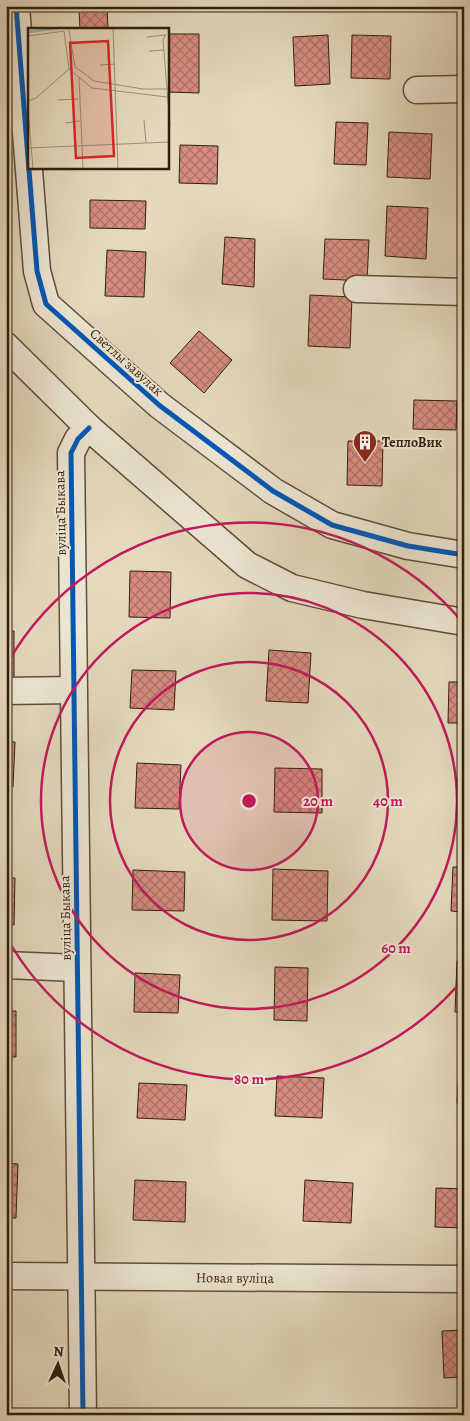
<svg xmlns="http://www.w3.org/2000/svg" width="470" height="1421" font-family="Alegreya,serif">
<defs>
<pattern id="building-cross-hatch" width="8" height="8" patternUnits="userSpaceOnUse" patternTransform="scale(1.25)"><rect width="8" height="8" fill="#d68c80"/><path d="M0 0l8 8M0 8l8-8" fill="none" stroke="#ae7267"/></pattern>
</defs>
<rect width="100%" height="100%" fill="#e4d9bd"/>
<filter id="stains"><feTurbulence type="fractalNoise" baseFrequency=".004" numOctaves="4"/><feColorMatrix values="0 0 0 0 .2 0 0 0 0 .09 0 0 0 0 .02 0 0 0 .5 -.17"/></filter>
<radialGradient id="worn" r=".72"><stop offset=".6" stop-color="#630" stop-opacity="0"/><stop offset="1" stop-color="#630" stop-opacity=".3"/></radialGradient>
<path fill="url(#building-cross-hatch)" stroke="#301f0d" d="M55,6H107L108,29H80L79,9L55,10Z
M168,34H199V93L168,92Z
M328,35L330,84L295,86L293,37Z
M352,35L391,36L390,79L351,78Z
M336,122L368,123L366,165L334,164Z
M389,132L432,134L430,179L387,177Z
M180,145L218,146L217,184L179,183Z
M90,200L146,201L145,229L90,228Z
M387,206L428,208L426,259L385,256Z
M225,237L255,239L254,287L222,284Z
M325,239L369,240L367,281L323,279Z
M107,250L146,252L144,297L105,296Z
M310,295L352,297L350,348L308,346Z
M199,331L232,360L204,393L170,363Z
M462,337H464V365H461Z
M414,400L457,401L456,430L413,429Z
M348,441H383L382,486L347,485Z
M130,571L171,572L170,618L129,617Z
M14,631V676H6V632Z
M269,650L311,653L308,703L266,701Z
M132,670L176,671L174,710L130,708Z
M449,682H464V723H448Z
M6,741L15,742L13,787H6Z
M137,763L181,765L179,809L135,808Z
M275,768L322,769V813L274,812Z
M458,778H464V815H456Z
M453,867H464V912L451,911Z
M273,869L328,871L327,921L272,920Z
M133,870L185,872L184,911L132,910Z
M6,878H15L14,925L6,924Z
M457,961H464V1012H455Z
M275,967L308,968L307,1021L274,1020Z
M135,973L180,975L178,1013L134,1012Z
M6,1011H16V1057H6Z
M459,1070H464V1104L457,1103Z
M277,1076L324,1078L322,1118L275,1116Z
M139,1083L187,1085L185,1120L137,1118Z
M6,1163L18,1164L16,1218H6Z
M135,1180L186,1182L185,1222L133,1220Z
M305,1180L353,1183L351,1223L303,1221Z
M436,1188L464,1189V1228L435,1227Z
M464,1330V1377L444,1378L442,1331Z"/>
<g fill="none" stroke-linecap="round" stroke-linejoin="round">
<g stroke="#5d4e39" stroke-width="29">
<g id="minor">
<path d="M16,6L37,271L46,304L159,405L273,491L332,525L408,546L464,555"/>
<path d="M417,90L464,89"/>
<path d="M357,289L464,292"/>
<path d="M6,346L89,428L247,565L292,588L363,605L464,622"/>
<path d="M6,691L73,690"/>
<path d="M6,965L77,968"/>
<path id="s1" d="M6,1276L464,1279"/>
<path d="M83,1415L71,453L78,439L89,428"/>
</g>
</g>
<use href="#minor" stroke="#ede6d4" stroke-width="26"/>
<g stroke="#ede6d4" stroke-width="8">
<path id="cycleway" d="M16,6L37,271L46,304L159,405L273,491L332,525L408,546L464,555
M83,1415L71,453L78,439L89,428"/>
</g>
<use href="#cycleway" stroke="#0057b8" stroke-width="5"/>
</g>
<circle cx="249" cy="801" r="69" fill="#c2185b" fill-opacity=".12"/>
<g fill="none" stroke="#c2185b" stroke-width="2.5">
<circle cx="249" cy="801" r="69"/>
<circle cx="249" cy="801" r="139"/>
<circle cx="249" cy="801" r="208"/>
<path d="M464 978A278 278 0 0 1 7 938M7 664A278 278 0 0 1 464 624"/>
</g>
<defs>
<g id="building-pin" transform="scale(1.25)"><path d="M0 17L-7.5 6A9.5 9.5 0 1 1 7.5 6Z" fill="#8f2418" stroke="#ede6d4"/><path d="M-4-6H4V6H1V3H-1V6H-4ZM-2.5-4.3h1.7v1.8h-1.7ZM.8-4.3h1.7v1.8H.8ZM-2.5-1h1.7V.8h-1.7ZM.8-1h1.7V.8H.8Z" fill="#fff"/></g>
</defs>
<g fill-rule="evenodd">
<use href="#building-pin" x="365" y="442"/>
</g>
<g text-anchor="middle" stroke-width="4" stroke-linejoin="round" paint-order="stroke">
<g font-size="14" fill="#301f0d" stroke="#ede6d4">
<text transform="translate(127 362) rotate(42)" y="5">Светлы завулак</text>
<text transform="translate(60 513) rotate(-91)" y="5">вуліца Быкава</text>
<text transform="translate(65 918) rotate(-91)" y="5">вуліца Быкава</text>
<text dy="5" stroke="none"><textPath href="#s1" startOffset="229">Новая вуліца</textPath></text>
</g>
<g font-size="14" font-weight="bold" fill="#301f0d" stroke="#ede6d4" text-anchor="start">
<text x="382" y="447">ТеплоВик</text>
</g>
</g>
<g transform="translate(28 28)">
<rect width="141" height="141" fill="#e4d9bd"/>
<path fill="none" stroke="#95bab3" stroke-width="2.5" d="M0,4L32,0"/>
<path fill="none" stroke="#9c8f77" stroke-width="1" d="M85,0L90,141M41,2L47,39L66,53L115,61H142M36,3L41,41L64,60L139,69M138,6L135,12L142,98M0,8L36,3M119,9L138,7M121,23L136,22M72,37L87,36M51,49L55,141M30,72L50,71M0,73L8,70L41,41M0,81L5,141M116,92L118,115M37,95L52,93M0,120L142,114"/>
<path fill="#d62828" fill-opacity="0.15" stroke="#d62828" stroke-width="2.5" d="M80,13L86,128L48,130L42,15Z"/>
<rect width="141" height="141" fill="none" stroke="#301f0d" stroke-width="2.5"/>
</g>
<circle cx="249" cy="801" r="8" fill="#c2185b" stroke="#ede6d4" stroke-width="2.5"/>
<g font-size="15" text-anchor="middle" font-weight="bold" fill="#c2185b" stroke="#ede6d4" stroke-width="4" stroke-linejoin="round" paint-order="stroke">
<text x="318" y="806">20 m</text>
<text x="388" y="806">40 m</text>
<text x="396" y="953">60 m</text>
<text x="249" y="1084">80 m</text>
</g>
<rect width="470" height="1421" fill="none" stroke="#e4d9bd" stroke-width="25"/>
<rect x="8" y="8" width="455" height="1406" fill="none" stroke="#301f0d" stroke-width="2.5"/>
<rect x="12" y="12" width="445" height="1396" fill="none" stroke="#301f0d"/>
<g transform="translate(58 1364) rotate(3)" stroke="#ede6d4" stroke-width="4" paint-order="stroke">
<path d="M0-4L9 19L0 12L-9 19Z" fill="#301f0d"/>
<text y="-8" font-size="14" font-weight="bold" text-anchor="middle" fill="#301f0d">N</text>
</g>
<rect width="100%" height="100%" filter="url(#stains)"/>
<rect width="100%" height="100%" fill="url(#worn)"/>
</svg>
